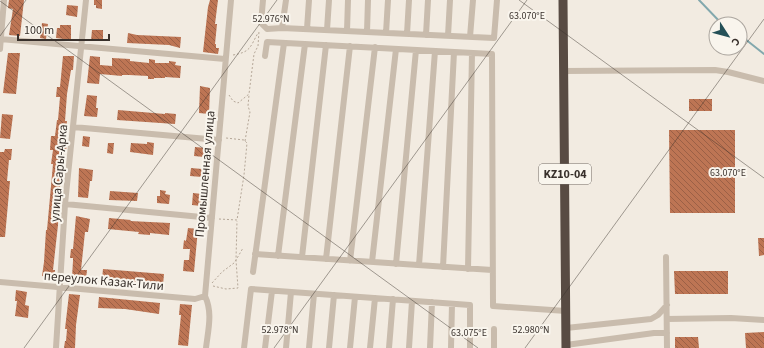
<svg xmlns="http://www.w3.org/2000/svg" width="764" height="348" font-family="'Source Sans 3',sans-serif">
<defs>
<pattern id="building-back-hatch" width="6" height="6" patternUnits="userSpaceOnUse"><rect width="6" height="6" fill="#bd7554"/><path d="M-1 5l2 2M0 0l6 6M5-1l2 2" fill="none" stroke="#9b6046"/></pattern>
</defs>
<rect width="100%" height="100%" fill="#f2ebe1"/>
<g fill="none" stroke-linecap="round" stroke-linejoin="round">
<path stroke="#82a8ad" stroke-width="2" d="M699,0L722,24
M740,35L764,54"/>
</g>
<path fill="url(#building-back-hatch)" d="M9,0H24L20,36L9,35L13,9L8,8Z
M94,0H102V9L96,8V5H94Z
M210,0H218L215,24H217L215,44H216V48H219L218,54L203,52L208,7Z
M67,5L78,6L77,17L66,15Z
M42,23L48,24L46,39L40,38Z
M60,25H71V40L56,38L57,28H60Z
M92,30H103V41H91Z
M128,33L137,35L181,37L180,48L169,45L127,43Z
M8,53H20L16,94L3,93Z
M63,56H74L73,70H71L67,94L65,121H67L65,142H67L66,151H64L59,196L58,225L53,270H55L54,278L42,276L44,262L46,230H47L53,164H51L53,150H50L51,136H55L57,120H58L60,97H56L57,87H60Z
M90,56L100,57V65L112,66V58L130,59V61L149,63V59L155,60V63H169V61L176,62L175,65L181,66L180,78L165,77V78H154V79H148V76L129,75H122V76L100,74L99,84L87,83Z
M200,86L210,88L209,114L199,113Z
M87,95L97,96L96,108H98L97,117L84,116Z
M689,99H712V111H689Z
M118,110L165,114V113L176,114L175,124L117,120Z
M2,114L13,115L10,139L0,138Z
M669,130H735V213H670Z
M83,136L90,137L89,147L82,146Z
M147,142L154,143L153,155L130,152L131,143L147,144Z
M108,143H114L113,154L107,153Z
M195,147L206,148L204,157L194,156Z
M5,149H12L11,160H9L7,181H10L5,237H0V152H4Z
M79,168L93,170L92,181H90L88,198L78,197Z
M191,168L202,169V177L190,176Z
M160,190L166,191L165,194L170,195L169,204L157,203V196H160Z
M110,191L138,193L137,201L109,200Z
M193,193L202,194L201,206L192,205Z
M76,216L90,219L88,232H85L81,270H87L86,279L72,277L73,261V258H70L71,249H73Z
M109,218L131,220L130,221L170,223L169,235L150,233V235L138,234L139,232L108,229Z
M188,228L198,229L194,272L183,271L184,260H189L190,249H183L184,240L186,241Z
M758,238H764V255L759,256Z
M103,269L164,274L163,285L150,284V282L140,281V282H129L102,279Z
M674,271H728V294H675Z
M16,290L27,292L25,305L29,306L28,318L15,316L17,301H15Z
M69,294L80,295L76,325L75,348H64L65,341H66L67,329H65Z
M99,297L160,303L159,314L125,309L98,308Z
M180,304L192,305L188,346L178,345L181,315H179Z
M764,332V348H746L745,333Z
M675,337H698L699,348H675Z"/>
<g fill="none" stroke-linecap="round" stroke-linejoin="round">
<path stroke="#b5a798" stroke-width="1" stroke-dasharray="2 2" stroke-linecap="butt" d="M233,55C251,52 250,47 258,33
M229,95L233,101L238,103L249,94L254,54L258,46L259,31
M245,141L250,112L248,106L249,95
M219,219L237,220L244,175L247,143L244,140L226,138
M212,283L222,272L234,263L236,260L237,221
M213,286L226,289L238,288L236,260L243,248"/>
<path stroke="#c9bcad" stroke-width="6" d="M263,0L261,23L267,29L282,28L494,38L497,0
M282,28L286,0
M307,29L309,0
M327,30L329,0
M347,31L348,0
M367,32L368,0
M386,33L388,0
M407,34L409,0
M426,35L428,0
M448,36L450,0
M470,37L473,0
M0,39L225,59
M0,49L4,0
M265,56L267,42L492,54L493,306L566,311
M564,71L715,70L728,72L764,81
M73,127L219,140
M65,204L212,218
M255,254L492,270
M278,256L305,44
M302,257L326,45
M666,257L667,348
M326,259L350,46
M350,261L375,47
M372,262L396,49
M396,264L416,50
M419,265L435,51
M443,267L454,52
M468,269L472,53
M253,272L284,43
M0,282L195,299L205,296
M667,319L731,318L764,320
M566,328L651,319L658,315L667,305
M494,329V348
M566,345L654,333H667
M56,348L65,204L86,0
M206,348C208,330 213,313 205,296L231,0
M244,348L251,289L470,305V348
M265,348L272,291
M286,348L291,292
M309,348L314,294
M329,348L334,295
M350,348L355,297
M370,348L375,298
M389,348L393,299
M409,348L412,301
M430,348L432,302
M451,348L452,304"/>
<path stroke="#584b43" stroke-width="9" d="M563,0L566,348"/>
</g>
<path fill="none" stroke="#38302b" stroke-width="1" stroke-opacity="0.45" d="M519,0L764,178M0,1L478,348M0,36L26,0M24,348L277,0M274,348L527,0M525,348L764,19"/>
<g text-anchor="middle" stroke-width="4" stroke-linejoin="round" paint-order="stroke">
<rect fill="#f9f5ed" stroke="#726b65" stroke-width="1" x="539" y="164" width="52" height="20" rx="3"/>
<g font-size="12" font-weight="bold" fill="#38302b">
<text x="565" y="178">KZ10-04</text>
</g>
<g font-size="13" fill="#38302b" stroke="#f9f5ed">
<text transform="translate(58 173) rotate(-85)" y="5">улица Сары-Арка</text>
<text transform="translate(204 174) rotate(-85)" y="5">Промышленная улица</text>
<text transform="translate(104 280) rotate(5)" y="5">переулок Казак-Тили</text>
</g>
</g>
<g font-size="10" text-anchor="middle" fill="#38302b" stroke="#f9f5ed" stroke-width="4" stroke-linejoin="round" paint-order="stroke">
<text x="527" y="19">63.070°E</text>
<text x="271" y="22">52.976°N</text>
<text x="728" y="176">63.070°E</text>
<text x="280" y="333">52.978°N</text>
<text x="531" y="333">52.980°N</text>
<text x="469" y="336">63.075°E</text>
</g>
<g transform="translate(728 36) rotate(126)"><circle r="19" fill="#f9f5ed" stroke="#aca69f"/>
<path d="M0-3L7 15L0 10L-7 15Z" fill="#245057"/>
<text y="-6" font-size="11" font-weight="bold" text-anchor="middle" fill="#38302b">С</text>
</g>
<path d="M18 34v6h91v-6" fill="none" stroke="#38302b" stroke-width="2"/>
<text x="24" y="34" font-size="12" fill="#38302b" stroke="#f9f5ed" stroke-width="3" paint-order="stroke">100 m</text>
</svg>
